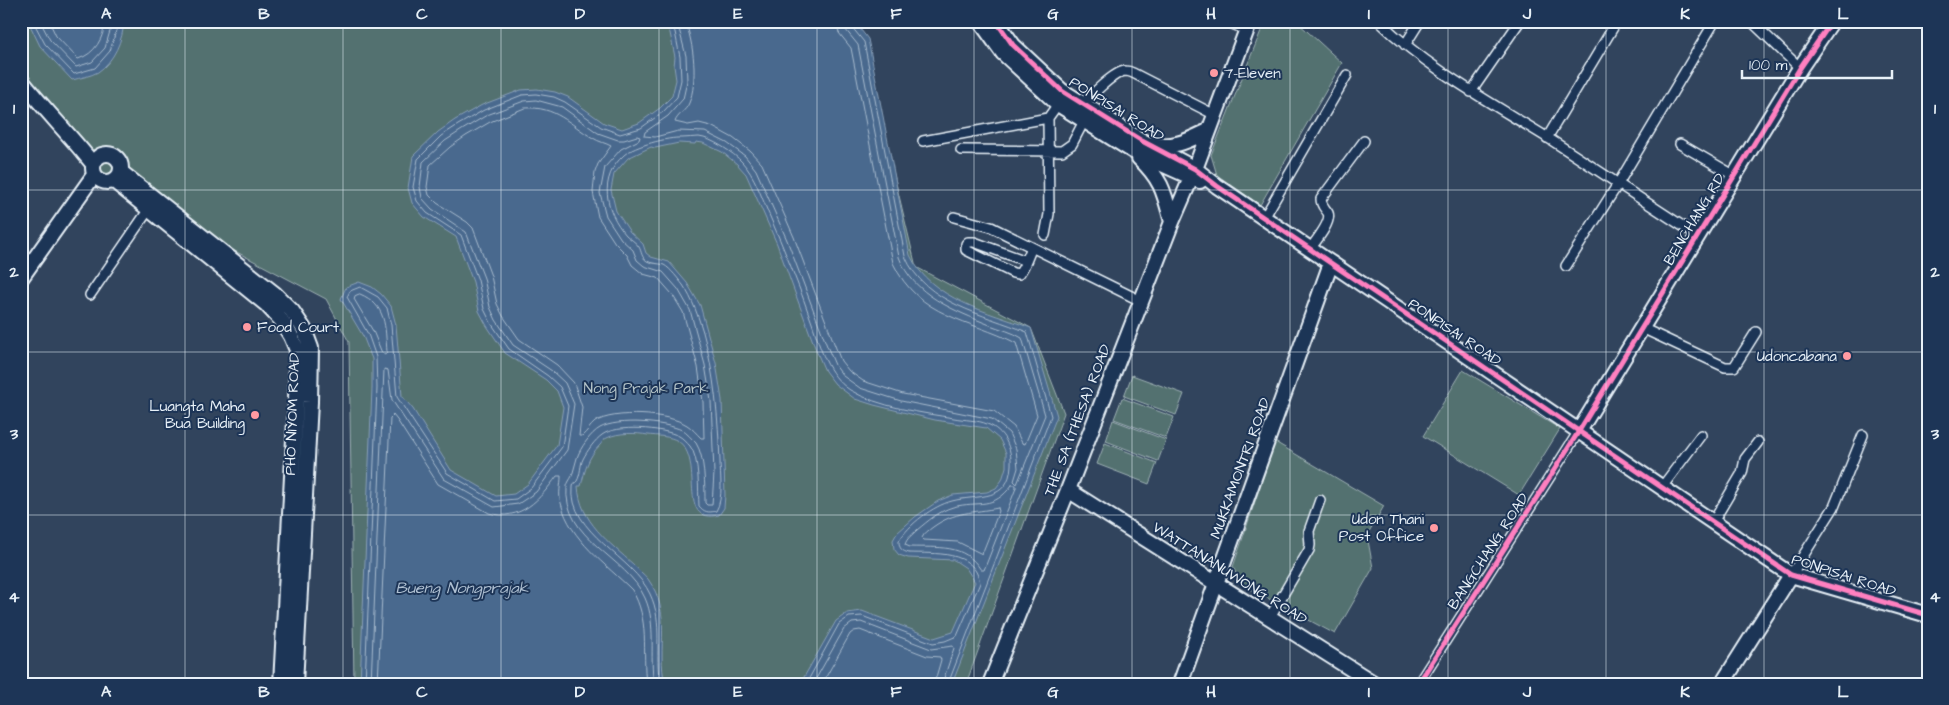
<svg xmlns="http://www.w3.org/2000/svg" width="1949" height="705" font-family="'Architects Daughter',sans-serif">
<rect width="100%" height="100%" fill="#31445d"/>
<filter id="ink" filterUnits="userSpaceOnUse"><feTurbulence type="fractalNoise" baseFrequency=".02" numOctaves="2"/><feDisplacementMap in="SourceGraphic" scale="10" xChannelSelector="R" yChannelSelector="G"/><feConvolveMatrix kernelMatrix="1 2 1 2 8 2 1 2 1" color-interpolation-filters="sRGB"/></filter>
<g filter="url(#ink)">
<path fill="#53716f" stroke="#9eb1b4" d="M21,21H854L859,28L916,267L1031,328L1064,413L966,684H354L349,342L326,299L98,179L21,80Z
M1265,21H1296L1342,63L1260,205L1217,175L1211,155Z
M1463,370L1560,429L1519,495L1423,436Z
M1132,375L1184,394L1176,415L1124,396Z
M1122,398L1174,417L1166,438L1114,419Z
M1113,420L1166,440L1158,461L1106,441Z
M1275,442L1384,506L1367,535L1373,568L1335,634L1241,584L1233,567Z
M1105,443L1157,463L1149,484L1097,464Z"/>
<path fill="#48698e" stroke="#889fb8" d="M28,21H124C123,40 114,61 98,72C91,76 80,78 72,80L40,46Z
M665,21H854L868,39L910,255C931,300 989,312 1031,328L1057,416L952,684H800L836,621L847,613L862,611L934,638L953,632L975,582L966,568L954,560L908,558L899,555L894,549L893,540L897,533L915,517L938,501L953,495L987,492L996,488L1002,480L1006,467V453L1000,440L986,428L935,420L874,405L855,399L835,384L825,371L816,350L777,244L746,174L737,164L722,152L703,143L696,142L695,144L679,143L655,148L651,147L628,158L614,174L611,190L616,211L630,232L643,244L646,253L651,257L669,262L687,283L700,305L716,363L722,400L725,495L724,508L719,515C675,526 706,460 678,441C670,436 657,436 648,435C637,433 618,432 607,438C602,440 603,442 600,445C588,457 585,470 581,486H578C580,522 609,542 634,565C638,570 644,574 648,579C673,614 656,647 665,684H360L372,388V359L363,336L341,299L346,287L359,282L372,287L381,294L391,306L396,325L402,396L413,409L451,470L496,496L514,494L528,484L557,445L563,407L557,391L546,380L505,353L487,326L479,311L473,282L456,237L424,217L412,203L408,188L413,156L438,132L455,120L482,105L521,90L537,89L555,92L568,97L604,123L622,129L639,123L660,108L672,96L676,80L674,66L675,57L670,33Z"/>
<g fill="none" stroke-linecap="round" stroke-linejoin="round">
<path stroke="#a8bbce" stroke-width="1" d="M33,21L45,44L74,74L95,68L110,51L119,21
M40,21L50,40L76,67L92,62L105,48L113,21
M49,21L56,36L78,59C95,54 104,38 105,21
M677,21L686,56L687,81L683,99L668,116L645,132L644,136L655,137L678,131L705,132L727,143L745,156L756,170L787,240L827,346L835,365L843,376L860,388L901,401L992,419L1009,433L1016,449L1018,468L1014,481L1017,484L1045,415L1022,338C1013,332 1000,329 990,325C955,311 913,295 899,257L858,45L845,29L844,21
M685,21C694,43 698,82 689,103C686,111 677,115 675,122L688,125L699,123L711,126L733,138L750,151L762,164L794,237L834,343L841,361L849,371L863,381L903,394L994,411L1014,427L1022,443L1025,444L1037,415L1016,343C969,319 919,318 893,263L851,48L839,33L836,21
M850,21L851,26L864,42L905,256C925,304 984,314 1027,332L1051,416L948,684
M525,108C556,106 569,124 593,138C599,142 606,143 611,146L598,164L595,172L593,192L598,217L615,243L627,255L632,265L643,274L658,278L672,294L683,312L698,367L703,402L704,438H701C697,434 692,428 687,425C668,413 614,410 595,422C590,426 587,432 582,436H579L582,407L574,383L557,365L519,339L503,316L497,304L491,276L473,228L467,222L437,203L429,195L427,187L430,165L450,147L466,136L490,122Z
M360,294C387,305 385,327 387,352L385,355L382,353L373,331L354,299L355,296Z
M1012,485H1016V488L984,570H981C964,543 938,548 910,547L905,545C906,539 912,535 917,530C928,521 939,511 953,507C979,500 993,511 1012,485Z
M998,508L999,511L982,554L958,542L924,540L922,538C924,533 928,531 933,527C955,511 973,513 998,508Z
M365,684L377,388L376,357L368,334L347,297L350,291L360,287L378,297L387,308L391,325L397,397L447,473L495,501L516,499L531,488L562,447L568,406L560,387L548,376L509,349L491,323L484,309L478,280L461,235L427,213L417,201L413,187L418,159L441,136L458,125L484,110L522,95L536,94L554,97L565,102L601,127L620,134L641,128L663,112L677,97L681,80L680,57L675,32L670,21
M371,684L384,369L388,370L392,400L444,479L494,507L518,504L536,492L567,450L574,404L565,383L552,371L513,345L496,320L490,307L484,278L466,232L432,209L422,198L420,187L423,162L445,141L462,130L487,115L524,101L536,100L562,107L598,133L618,140H624L637,136L640,137L639,140L621,149L605,167L600,193L606,216L621,239L633,250L637,260L644,266L663,272L678,289L690,310L705,365L711,401L714,473L712,505H707L705,503C705,487 705,457 696,443C692,439 687,433 682,430C664,422 618,418 600,428C591,433 580,448 577,458C575,464 574,470 572,476C570,480 568,482 567,486C562,539 627,557 645,598C657,625 649,655 654,684
M378,684L390,418L393,415L397,420L438,484L489,513C521,522 540,499 557,476H561C561,485 558,494 561,503C570,540 606,564 632,590C650,620 642,650 646,684
M660,684C654,654 664,623 650,594C634,558 568,532 573,487C574,481 574,485 577,481C581,474 580,465 583,459C587,451 595,440 602,435C616,424 663,428 679,436C683,438 687,443 690,446C700,459 698,490 699,506C704,512 708,513 716,511C724,498 720,476 720,461C718,417 715,375 703,332C698,316 693,300 683,285C678,279 671,269 664,265C658,263 652,264 647,261C641,257 642,252 639,247C636,242 630,239 626,235C605,211 598,178 624,155C634,146 668,137 682,138C688,138 693,137 699,137C711,138 734,153 742,162C755,176 761,196 768,212C784,249 799,285 812,323C820,347 827,375 850,390C878,407 922,413 954,418C964,420 978,420 987,424C1004,430 1012,448 1011,465C1009,503 978,494 952,501C933,506 909,524 899,541C899,549 902,551 909,553C934,554 974,549 980,583L957,636L945,641L933,643L862,616L849,617L839,624L806,684
M813,684L844,629L852,623L861,622L931,649L953,646L954,648L942,684
M822,684L850,634L854,631L860,630L927,656L940,657L941,660L934,684"/>
<g stroke="#e8f1f8" stroke-width="12">
<path id="street" d="M1225,21L1247,30
M1379,21C1428,69 1490,102 1548,138C1598,170 1648,204 1698,236
M1751,21L1800,68
M1405,45L1420,21
M1471,92L1520,21
M1083,105C1090,96 1114,72 1125,71C1128,71 1131,72 1133,73L1215,115
M1547,138L1617,21
M923,141L1048,118L1058,104
M1680,144L1735,176
M961,150L1062,151L1072,144L1084,121
M954,217L991,227L1141,301
M1264,218L1347,75
M1045,235L1049,214L1048,118
M1310,249C1315,242 1332,222 1328,213C1325,208 1321,206 1321,199L1364,141
M1026,261L974,242H968L966,244V250L1013,273L1019,274C1025,267 1028,256 1032,247
M1566,266L1618,184L1715,21
M90,295L149,209
M1642,328L1725,367H1734L1756,332
M1662,487L1701,435
M1713,522L1742,473L1745,459L1758,442
M1791,575L1834,507L1863,435
M1270,617L1309,550L1310,545L1309,531L1320,500
M1418,684L1579,431"/>
</g>
<g stroke="#e8f1f8" stroke-width="18">
<path id="secondary" d="M980,21L1003,53L1058,104L1133,151L1200,181
M996,21L1013,45L1062,91L1142,141L1195,169L1217,186L1791,575L1928,615
M21,80C44,109 70,135 93,164
M1152,144C1174,149 1189,140 1208,131
M93 168a14 14 0 1 1 28 0a14 14 0 1 1-28 0Z
M1139,158C1162,180 1164,192 1172,222
M121,172L275,294L292,311L304,329L311,348L310,402L295,684
M114,181L266,304L281,320L291,336L297,350L296,401L281,684
M21,278L94,175
M1579,431L1800,68L1832,21
M1068,490L1375,684
M990,684L1068,490L1172,222L1195,169L1250,21
M1180,684L1331,263
M1722,684L1791,575"/>
</g>
<use href="#street" stroke="#1d3557" stroke-width="9"/>
<use href="#secondary" stroke="#1d3557" stroke-width="14"/>
<g stroke="#1d3557" stroke-width="8">
<path id="cycleway" d="M996,21L1013,45L1062,91L1142,141L1195,169L1217,186L1791,575L1928,615
M1418,684L1579,431L1800,68L1832,21"/>
</g>
<use href="#cycleway" stroke="#ff80c0" stroke-width="5"/>
</g>
</g>
<path fill="none" stroke="#e8f1f8" stroke-width="1" stroke-opacity="0.55" d="M185,21V684M343,21V684M501,21V684M659,21V684M817,21V684M974,21V684M1132,21V684M1290,21V684M1448,21V684M1606,21V684M1764,21V684M21,190H1928M21,352H1928M21,515H1928"/>
<g fill="#ff9aa2" stroke="#1d3557" stroke-width="2">
<circle cx="1214" cy="73" r="5"/>
<circle cx="247" cy="327" r="5"/>
<circle cx="1847" cy="356" r="5"/>
<circle cx="255" cy="415" r="5"/>
<circle cx="1434" cy="528" r="5"/>
</g>
<g text-anchor="middle" stroke-width="4" stroke-linejoin="round" paint-order="stroke">
<g font-size="15" fill="#e8f1f8" stroke="#1d3557" text-anchor="end">
<text x="1224" y="78" text-anchor="start">7-Eleven</text>
<text x="257" y="332" text-anchor="start">Food Court</text>
<text x="1837" y="361">Udoncabana</text>
<text x="245" y="411">Luangta Maha<tspan x="245" dy="17">Bua Building</tspan></text>
<text x="1424" y="524">Udon Thani<tspan x="1424" dy="17">Post Office</tspan></text>
</g>
<g font-size="15" fill="#e8f1f8" stroke="#1d3557">
<text transform="translate(1117 109) rotate(32)" y="5">PONPISAI ROAD</text>
<text transform="translate(1694 219) rotate(-59)" y="5">BENCHANG RD</text>
<text transform="translate(1455 332) rotate(34)" y="5">PONPISAI ROAD</text>
<text transform="translate(292 414) rotate(-88)" y="5">PHO NIYOM ROAD</text>
<text transform="translate(1077 420) rotate(-69)" y="5">THE SA (THESA) ROAD</text>
<text transform="translate(1240 468) rotate(-70)" y="5">MUKKAMONTRI ROAD</text>
<text transform="translate(1488 551) rotate(-57)" y="5">BANGCHANG ROAD</text>
<text transform="translate(1230 573) rotate(32)" y="5">WATTANANUWONG ROAD</text>
<text transform="translate(1844 575) rotate(18)" y="5">PONPISAI ROAD</text>
</g>
<g font-size="15" fill="#b4c4c8" stroke="#1d3557">
<text x="646" y="393">Nong Prajak Park</text>
</g>
<g font-size="16" font-style="italic" fill="#b0c1d3" stroke="#1d3557">
<text x="462" y="593">Bueng Nongprajak</text>
</g>
</g>
<rect width="1949" height="705" fill="none" stroke="#1d3557" stroke-width="55"/>
<path d="M1742 70v8h150v-8" fill="none" stroke="#e8f1f8" stroke-width="2.5"/>
<text x="1749" y="70" font-size="15" fill="#e8f1f8" stroke="#1d3557" stroke-width="4" paint-order="stroke">100 m</text>
<rect x="28" y="28" width="1894" height="650" fill="none" stroke="#e8f1f8" stroke-width="2"/>
<g font-size="16" text-anchor="middle" font-weight="bold" fill="#e8f1f8">
<text x="106" y="19">A</text>
<text x="264" y="19">B</text>
<text x="422" y="19">C</text>
<text x="580" y="19">D</text>
<text x="738" y="19">E</text>
<text x="896" y="19">F</text>
<text x="1053" y="19">G</text>
<text x="1211" y="19">H</text>
<text x="1369" y="19">I</text>
<text x="1527" y="19">J</text>
<text x="1685" y="19">K</text>
<text x="1843" y="19">L</text>
<text x="14" y="114">1</text>
<text x="1935" y="114">1</text>
<text x="14" y="277">2</text>
<text x="1935" y="277">2</text>
<text x="14" y="439">3</text>
<text x="1935" y="439">3</text>
<text x="14" y="602">4</text>
<text x="1935" y="602">4</text>
<text x="106" y="697">A</text>
<text x="264" y="697">B</text>
<text x="422" y="697">C</text>
<text x="580" y="697">D</text>
<text x="738" y="697">E</text>
<text x="896" y="697">F</text>
<text x="1053" y="697">G</text>
<text x="1211" y="697">H</text>
<text x="1369" y="697">I</text>
<text x="1527" y="697">J</text>
<text x="1685" y="697">K</text>
<text x="1843" y="697">L</text>
</g>
</svg>
